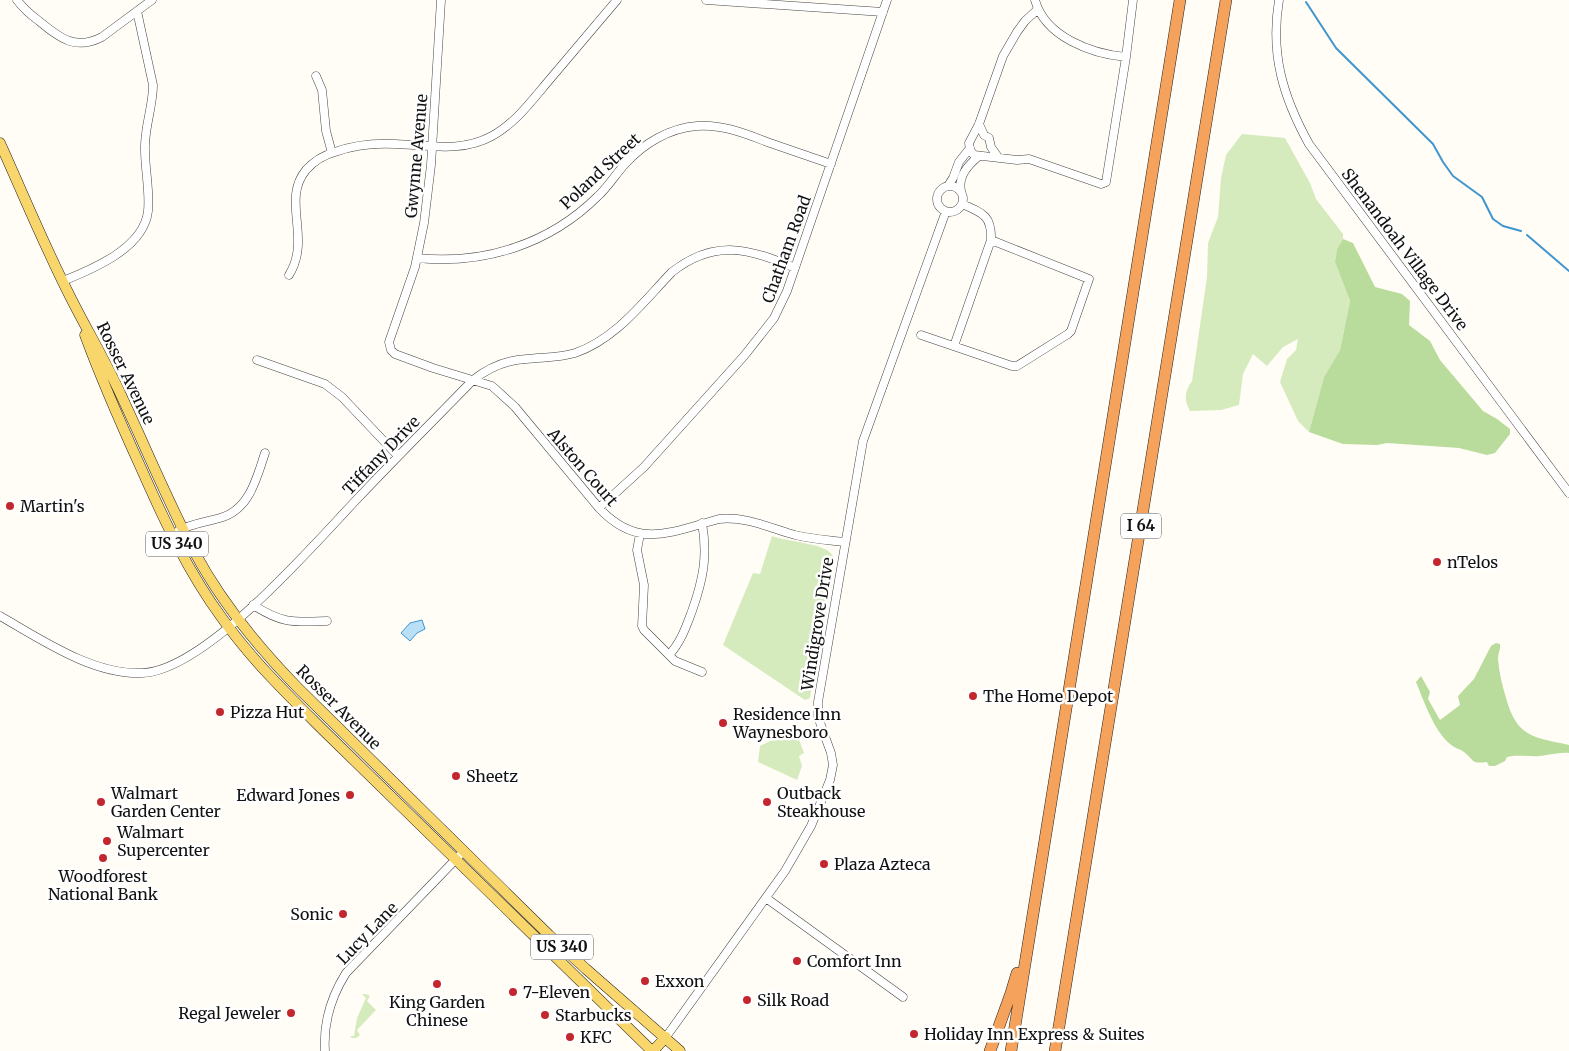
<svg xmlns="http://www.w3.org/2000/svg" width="1569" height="1051" font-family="Merriweather,serif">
<rect width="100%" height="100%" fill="#fffdf5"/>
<path fill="#d5ebbd" d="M1242,134L1285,138L1310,183L1316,199L1343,234V239L1337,249L1335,262L1350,301L1340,350L1324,377L1309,432L1298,421L1280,382L1287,359L1296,350L1298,339L1283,347L1267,366L1253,354L1243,374L1239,405L1221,410L1190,411C1184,400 1184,392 1192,381L1207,277L1208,243L1218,217L1221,178L1226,155Z
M772,536C787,542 827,543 833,556L810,698L805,700L723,645L753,573L760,574Z
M791,733L797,734L804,753L799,756L802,766L797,780L758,762L760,746L772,740V738Z
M362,994H366L370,996L367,1001L376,1010L357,1030L360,1035L356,1038H352L350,1036H354L357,1018L366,998Z"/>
<path fill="#b9dc9c" d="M1343,239L1353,243L1375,287L1402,294L1410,301L1409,325L1430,341L1440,360L1483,411L1497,419L1510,429V434L1495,453L1487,455L1459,448L1387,443L1377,445L1343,444L1309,432L1324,377L1340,350L1350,301L1335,262L1337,249Z
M1496,643L1500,644C1501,649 1498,653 1498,659C1499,672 1502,685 1506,698C1517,737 1532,737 1569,745V753C1559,752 1550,755 1540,756C1529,757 1517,754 1507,757L1505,761L1495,766H1489L1487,762C1471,764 1475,761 1464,752C1460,749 1454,748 1450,744C1434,731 1424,701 1416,682L1421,676L1430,692L1428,699L1440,720L1460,705L1458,696L1474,679L1491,646Z"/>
<path fill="#b9e0f7" stroke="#3f96cf" d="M422,620L425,629L417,633L410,641L401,633L410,623Z"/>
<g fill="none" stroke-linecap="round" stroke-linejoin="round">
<path stroke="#3f96cf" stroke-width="2" d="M1306,2L1336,48L1433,144L1443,162L1453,176L1482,197L1493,219L1503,226L1521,231
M1527,235L1569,271"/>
<g stroke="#444" stroke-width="9">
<path id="minor" d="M17,0C23,8 31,15 39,21C60,38 75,51 102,37L152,0
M441,0L431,165L424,223L415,267L389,342L391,350L395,354L433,368L492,386L515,407L599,508C638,550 671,532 719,519C745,516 770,528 795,535C811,539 828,540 845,542
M706,0L883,12
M1035,0C1045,37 1092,54 1126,57L1133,0
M1279,0C1270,54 1283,97 1309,144L1569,493
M1037,10L1025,21L1017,32L1003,56L979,124L969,143L970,150L974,155L1017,160L1029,159L1101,184L1106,182L1126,57
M316,76L322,90L326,131L332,153
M979,124L984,135L989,138L991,147L998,157
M948,186L953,178L959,162L970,148
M937 199a13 13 0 1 1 26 0a13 13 0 1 1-26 0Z
M961,191C958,176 968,165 979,156
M417,258C484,265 550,244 598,196C608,187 615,175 625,164C643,144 669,128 697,126C723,124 746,134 770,143C790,150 811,157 831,164
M289,275C312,238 281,200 306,170C314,161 324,155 335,152C354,145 374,143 395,144C428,145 461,153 492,136C516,123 533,99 551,78C573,52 595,26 617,0
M63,281C93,269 144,248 148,211C150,191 145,170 145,150C144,128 153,107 153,85L137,11
M921,335L1012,366H1017L1068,334L1071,331L1089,279L991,240
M954,346L991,240C992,216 983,213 962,204
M257,360L325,384L342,397L398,456
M599,508L644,467L744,356L774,318L787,291L887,0
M178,531C192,523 208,522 223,517C250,508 257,477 265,453
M640,534L637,550L644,585L642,626L644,630L675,661L702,672
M253,605C283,624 293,622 327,621
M0,616C42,640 93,675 142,673C206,671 315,543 359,497C397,457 435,419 473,380C488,368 506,360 526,359C543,357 559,358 575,353C616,339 643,302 672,272C714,239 750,248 795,268
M669,655C681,642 686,627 692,611C703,580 708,556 702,523
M766,898L903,997
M666,1037L785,871L811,826L830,780L833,765L831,753L818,717V702L863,441L946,211
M325,1051C323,1022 331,997 346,973L459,856"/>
</g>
<g stroke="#222" stroke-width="11">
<path id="major" d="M0,143C25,198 48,255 76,308C91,337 108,366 121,395C146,448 168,502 195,553C222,603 258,647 298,688L549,935L586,969L680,1051
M85,335C102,381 121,424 141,468C164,520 188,572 222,618C251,659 286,693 321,728L652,1051
M653,1051L666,1037"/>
</g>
<g stroke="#222" stroke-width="12">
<path id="highway" d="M990,1051L1011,993L1017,973
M1011,1051L1180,0
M1055,1051L1226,0"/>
</g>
<use href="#minor" stroke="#fff" stroke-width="8"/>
<use href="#major" stroke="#f9d66b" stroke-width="10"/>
<use href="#highway" stroke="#f5a25d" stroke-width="11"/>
</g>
<g fill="#c4262e" stroke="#fff" stroke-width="2">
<circle cx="10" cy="506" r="5"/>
<circle cx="1437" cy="562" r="5"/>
<circle cx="973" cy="696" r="5"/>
<circle cx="220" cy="712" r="5"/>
<circle cx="723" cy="723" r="5"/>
<circle cx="456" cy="776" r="5"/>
<circle cx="350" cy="795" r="5"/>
<circle cx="101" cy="802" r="5"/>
<circle cx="767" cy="802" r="5"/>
<circle cx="107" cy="841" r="5"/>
<circle cx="103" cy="858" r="5"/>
<circle cx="824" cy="864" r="5"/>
<circle cx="343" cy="914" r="5"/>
<circle cx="797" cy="961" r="5"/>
<circle cx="645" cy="981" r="5"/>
<circle cx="437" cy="984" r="5"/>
<circle cx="513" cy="992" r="5"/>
<circle cx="747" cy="1000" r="5"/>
<circle cx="291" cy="1013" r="5"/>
<circle cx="545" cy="1015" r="5"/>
<circle cx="914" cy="1034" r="5"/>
<circle cx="570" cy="1037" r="5"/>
</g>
<g text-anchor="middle" stroke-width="5" stroke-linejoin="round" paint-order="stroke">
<g fill="#fff" stroke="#585858" stroke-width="1">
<rect x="1121" y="513.5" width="40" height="25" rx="4"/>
<rect x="146" y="531.5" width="62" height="25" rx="4"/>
<rect x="531" y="934.5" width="62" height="25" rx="4"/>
</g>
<g font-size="15" font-weight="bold" fill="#111">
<text x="1141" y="531">I 64</text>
<text x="177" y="549">US 340</text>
<text x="562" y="952">US 340</text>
</g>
<g font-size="16" fill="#111" stroke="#fff">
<text transform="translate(416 156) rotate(-85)" y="6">Gwynne Avenue</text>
<text transform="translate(600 171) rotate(-43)" y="6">Poland Street</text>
<text transform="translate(786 249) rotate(-70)" y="6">Chatham Road</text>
<text transform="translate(1405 249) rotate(53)" y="6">Shenandoah Village Drive</text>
<text transform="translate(126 373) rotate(64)" y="6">Rosser Avenue</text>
<text transform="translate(381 455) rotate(-46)" y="6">Tiffany Drive</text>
<text transform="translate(583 467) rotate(49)" y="6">Alston Court</text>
<text transform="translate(817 624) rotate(-81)" y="6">Windigrove Drive</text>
<text transform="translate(339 707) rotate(45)" y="6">Rosser Avenue</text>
<text transform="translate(367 933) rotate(-46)" y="6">Lucy Lane</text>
</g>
<g font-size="16" fill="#111" stroke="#fff" text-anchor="start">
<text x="20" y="512">Martin's</text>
<text x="1447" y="568">nTelos</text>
<text x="983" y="702">The Home Depot</text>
<text x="230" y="718">Pizza Hut</text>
<text x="733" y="720">Residence Inn<tspan x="733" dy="18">Waynesboro</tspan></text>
<text x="466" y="782">Sheetz</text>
<text x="111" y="799">Walmart<tspan x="111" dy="18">Garden Center</tspan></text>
<text x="777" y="799">Outback<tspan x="777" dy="18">Steakhouse</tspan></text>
<text x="340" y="801" text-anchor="end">Edward Jones</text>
<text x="117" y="838">Walmart<tspan x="117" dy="18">Supercenter</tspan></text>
<text x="834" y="870">Plaza Azteca</text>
<text x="103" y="882" text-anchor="middle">Woodforest<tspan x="103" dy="18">National Bank</tspan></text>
<text x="333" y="920" text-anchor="end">Sonic</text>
<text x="807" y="967">Comfort Inn</text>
<text x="655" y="987">Exxon</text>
<text x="523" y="998">7-Eleven</text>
<text x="757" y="1006">Silk Road</text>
<text x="437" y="1008" text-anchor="middle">King Garden<tspan x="437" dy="18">Chinese</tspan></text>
<text x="281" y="1019" text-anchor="end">Regal Jeweler</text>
<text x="555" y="1021">Starbucks</text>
<text x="924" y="1040">Holiday Inn Express &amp; Suites</text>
<text x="580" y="1043">KFC</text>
</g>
</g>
</svg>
